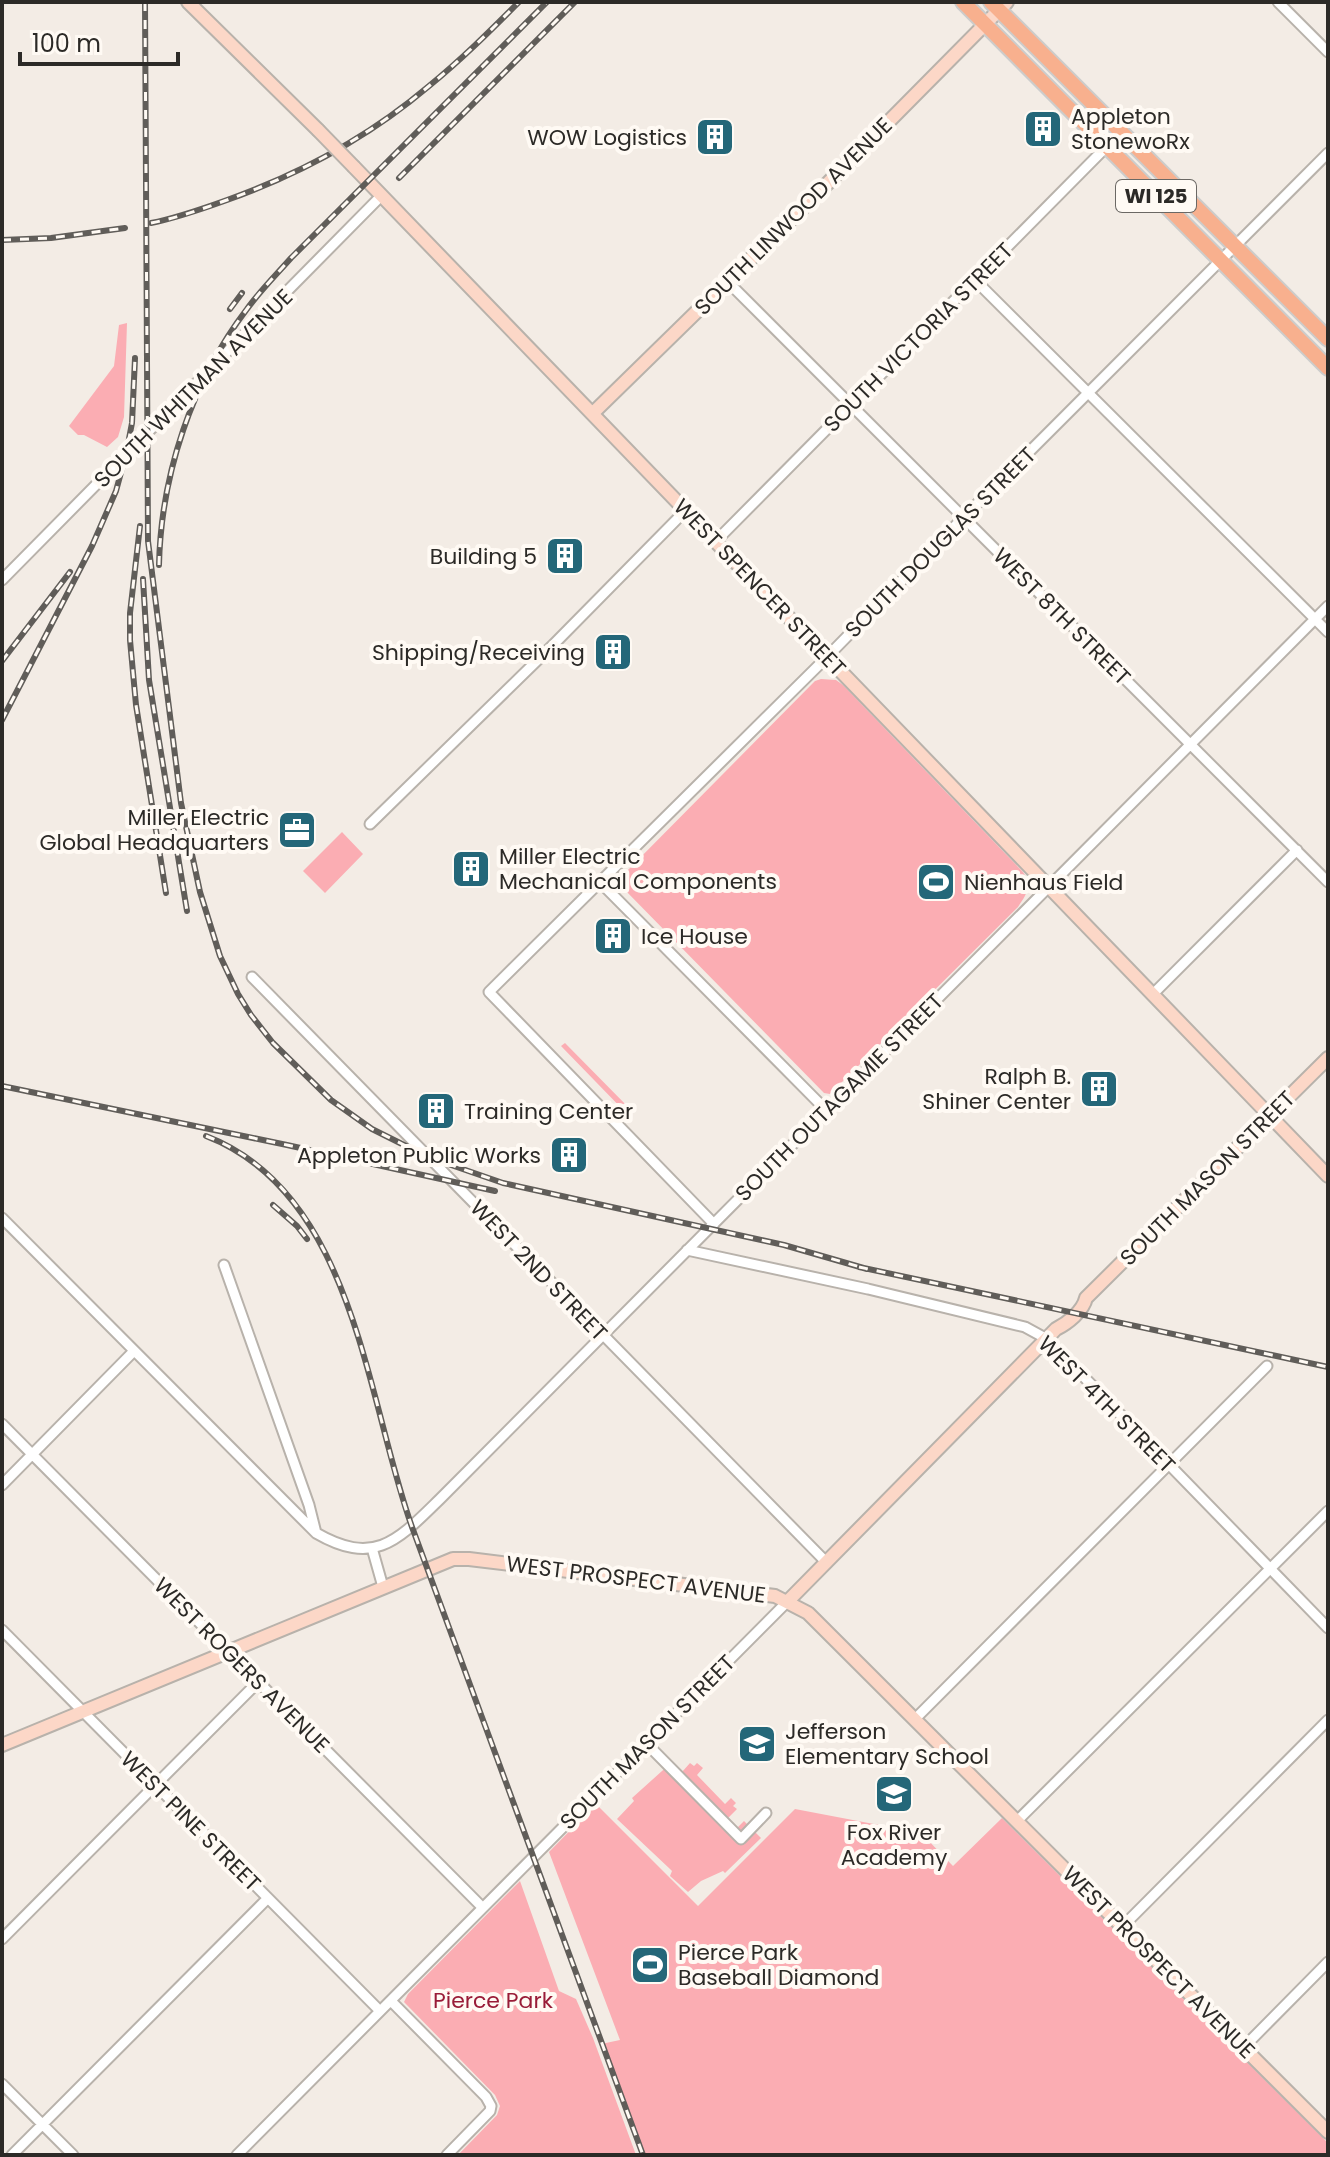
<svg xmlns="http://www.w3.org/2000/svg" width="1330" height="2157" font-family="Poppins,sans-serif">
<rect width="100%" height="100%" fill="#f3ece5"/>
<path fill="#fbadb3" d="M127,323L124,417L118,437L107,447L84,435H78L69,426L114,366L119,325Z
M821,679L836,680L843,685L1023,872C1033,886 1026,895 1018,907L830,1094L824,1093L623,888L620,881L625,873L815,681Z
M342,832L363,854L325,893L303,871Z
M565,1043L633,1112L629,1116L561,1046Z
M672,1762L682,1772L690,1763L694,1766L697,1763L703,1768L697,1775L725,1804L731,1798L736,1803L733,1806L737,1809L728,1818L737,1828L744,1821L761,1838L725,1873L723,1871L701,1881L688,1892L670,1876L672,1871L670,1869L617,1819L634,1801L632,1798Z
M596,1804L698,1906L795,1809L921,1833L953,1866L1002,1818L1328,2143V2155H643L601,2044L620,2040L549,1852Z
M520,1881L559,1991L576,1999L593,2038L636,2155H458L497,2115L500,2106L495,2095L404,2002L408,1994Z"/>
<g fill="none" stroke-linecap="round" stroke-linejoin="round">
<g stroke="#b8b2ab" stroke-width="13">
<path id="street" d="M1278,2L1328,52
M975,280L1328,632
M728,282L1328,882
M716,541L1121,132
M2,580L382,195
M370,824L553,645L686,510
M599,881L826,1110
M252,977L827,1563
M1152,995L1297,850
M2,1218L316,1533C375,1567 398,1540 440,1499L1328,606
M714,1224L489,992L827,657L963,518L1328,153
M687,1250L868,1289L1025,1327L1047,1339L1328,1628
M224,1265L309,1505L316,1533
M2,1424L482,1907
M2,1485L133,1352
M372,1548L383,1587
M2,1630L380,2011
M915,1719L1267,1366
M646,1743L741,1839L766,1813
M1017,1821L1328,1511
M1123,1926L1328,1720
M2,1939L258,1682
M391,2001L486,2097L491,2106L490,2111L447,2155
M1244,2047L1328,1962
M2,2084L73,2155
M12,2155L268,1898
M237,2155L788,1601"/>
</g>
<g stroke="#b8b2ab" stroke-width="16">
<path id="secondary" d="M188,2L318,130
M354,167L1328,1176
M593,413L819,192L1007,2
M788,1601L1056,1329C1068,1323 1083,1311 1086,1298L1328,1058
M2,1745L453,1559H469L775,1596L808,1613L1328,2132"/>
</g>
<g stroke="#cccccb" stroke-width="18">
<path id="primary" d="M963,2L1328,368
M991,2L1328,339"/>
</g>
<use href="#street" stroke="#fff" stroke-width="9"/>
<use href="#secondary" stroke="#fcd7c7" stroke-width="12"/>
<use href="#primary" stroke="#f8b08e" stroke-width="14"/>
<g stroke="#605d59" stroke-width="6">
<path id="rail" d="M145,2L148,541L181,803L200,892L220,956L238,994L251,1015L273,1043L331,1100L372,1129L428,1157L503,1183L784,1245L867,1269
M399,178L575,2
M151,223C177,218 202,209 227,200C300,174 370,136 429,86C461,60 490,31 519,2
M2,240L51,238L125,228
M230,309L242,293
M140,526L130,613V640L136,705L166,893
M159,565C161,475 192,381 247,309C260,291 276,275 291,258L547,2
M143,579L149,680L187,911
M2,661L70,572
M2,720L92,546L116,491L126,454L132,423L135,358
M2,1086L287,1145L495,1191
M206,1136C354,1193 366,1398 412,1527L643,2155
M273,1205L297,1226L307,1239
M859,1267L1328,1367"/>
</g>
<use href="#rail" stroke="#fffaf4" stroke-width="3" stroke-dasharray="9" stroke-linecap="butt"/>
<g stroke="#b8b2ab" stroke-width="16" stroke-linecap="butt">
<path id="secondary-bridge" d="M318,130L354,167"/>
</g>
<use href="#secondary-bridge" stroke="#fcd7c7" stroke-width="12"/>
</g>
<defs>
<g id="building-square" transform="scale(2)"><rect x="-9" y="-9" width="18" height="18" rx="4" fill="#246779" stroke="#fffaf4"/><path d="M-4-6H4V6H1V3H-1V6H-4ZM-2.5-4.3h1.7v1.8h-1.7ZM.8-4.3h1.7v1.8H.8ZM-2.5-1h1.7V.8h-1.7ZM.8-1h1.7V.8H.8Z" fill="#fff"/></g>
<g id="office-square" transform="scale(2)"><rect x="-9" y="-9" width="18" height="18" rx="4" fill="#246779" stroke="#fffaf4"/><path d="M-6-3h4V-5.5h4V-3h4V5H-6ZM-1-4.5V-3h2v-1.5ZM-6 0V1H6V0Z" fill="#fff"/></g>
<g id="stadium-square" transform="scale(2)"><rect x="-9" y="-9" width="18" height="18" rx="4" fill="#246779" stroke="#fffaf4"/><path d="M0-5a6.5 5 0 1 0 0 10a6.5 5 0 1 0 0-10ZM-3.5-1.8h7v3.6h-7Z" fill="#fff"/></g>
<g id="school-square" transform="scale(2)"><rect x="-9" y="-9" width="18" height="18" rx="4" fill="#246779" stroke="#fffaf4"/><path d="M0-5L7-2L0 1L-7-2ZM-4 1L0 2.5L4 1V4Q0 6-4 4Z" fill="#fff"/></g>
</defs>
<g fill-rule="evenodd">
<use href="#building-square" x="1043" y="129"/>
<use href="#building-square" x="715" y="137"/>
<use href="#building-square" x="565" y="556"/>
<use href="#building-square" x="613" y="652"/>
<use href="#office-square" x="297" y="830"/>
<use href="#building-square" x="471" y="869"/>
<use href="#stadium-square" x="936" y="882"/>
<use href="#building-square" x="613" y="936"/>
<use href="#building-square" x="1099" y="1089"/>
<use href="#building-square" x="436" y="1111"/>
<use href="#building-square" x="569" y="1155"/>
<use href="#school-square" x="757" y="1744"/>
<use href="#school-square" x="894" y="1794"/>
<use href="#stadium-square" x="650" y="1965"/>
</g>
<g text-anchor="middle" stroke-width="8" stroke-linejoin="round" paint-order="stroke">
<rect fill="#fffaf4" stroke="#6b6864" stroke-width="2" x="1116" y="180" width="80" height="32" rx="6"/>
<g font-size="20" font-weight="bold" fill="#2c2a27">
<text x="1156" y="203">WI 125</text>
</g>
<g font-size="22" fill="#2c2a27" stroke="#fffaf4" text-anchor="start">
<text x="1071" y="124">Appleton<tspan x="1071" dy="25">StonewoRx</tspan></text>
<text x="687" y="145" text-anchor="end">WOW Logistics</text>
<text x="537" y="564" text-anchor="end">Building 5</text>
<text x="585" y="660" text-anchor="end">Shipping/Receiving</text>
<text x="269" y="825" text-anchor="end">Miller Electric<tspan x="269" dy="25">Global Headquarters</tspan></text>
<text x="499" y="864">Miller Electric<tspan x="499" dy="25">Mechanical Components</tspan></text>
<text x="964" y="890">Nienhaus Field</text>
<text x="641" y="944">Ice House</text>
<text x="1071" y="1084" text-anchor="end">Ralph B.<tspan x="1071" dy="25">Shiner Center</tspan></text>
<text x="464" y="1119">Training Center</text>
<text x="541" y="1163" text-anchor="end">Appleton Public Works</text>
<text x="785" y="1739">Jefferson<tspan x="785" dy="25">Elementary School</tspan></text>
<text x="894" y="1840" text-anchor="middle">Fox River<tspan x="894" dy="25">Academy</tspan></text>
<text x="678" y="1960">Pierce Park<tspan x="678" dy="25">Baseball Diamond</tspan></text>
</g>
<g font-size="22" fill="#2c2a27" stroke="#fffaf4">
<text transform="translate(793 216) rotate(-45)" y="8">SOUTH LINWOOD AVENUE</text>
<text transform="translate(918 337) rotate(-45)" y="8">SOUTH VICTORIA STREET</text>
<text transform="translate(193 388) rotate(-45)" y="8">SOUTH WHITMAN AVENUE</text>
<text transform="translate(940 542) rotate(-45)" y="8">SOUTH DOUGLAS STREET</text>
<text transform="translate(760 587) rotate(46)" y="8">WEST SPENCER STREET</text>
<text transform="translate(1062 616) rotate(45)" y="8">WEST 8TH STREET</text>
<text transform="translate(839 1097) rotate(-45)" y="8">SOUTH OUTAGAMIE STREET</text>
<text transform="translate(1207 1178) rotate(-45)" y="8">SOUTH MASON STREET</text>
<text transform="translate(539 1270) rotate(46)" y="8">WEST 2ND STREET</text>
<text transform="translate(1107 1404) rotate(45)" y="8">WEST 4TH STREET</text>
<text transform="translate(636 1579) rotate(7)" y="8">WEST PROSPECT AVENUE</text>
<text transform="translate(242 1665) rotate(45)" y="8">WEST ROGERS AVENUE</text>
<text transform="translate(647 1742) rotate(-45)" y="8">SOUTH MASON STREET</text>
<text transform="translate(191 1821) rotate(45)" y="8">WEST PINE STREET</text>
<text transform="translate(1159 1962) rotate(45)" y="8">WEST PROSPECT AVENUE</text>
</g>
<g font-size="22" fill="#991c38" stroke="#fffaf4">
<text x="493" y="2008">Pierce Park</text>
</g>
</g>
<rect width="1330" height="2157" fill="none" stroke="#2c2a27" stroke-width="8"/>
<path d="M20 52v12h158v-12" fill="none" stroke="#2c2a27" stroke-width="4"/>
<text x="32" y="52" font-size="24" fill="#2c2a27" stroke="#fffaf4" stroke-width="6" paint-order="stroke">100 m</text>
</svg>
